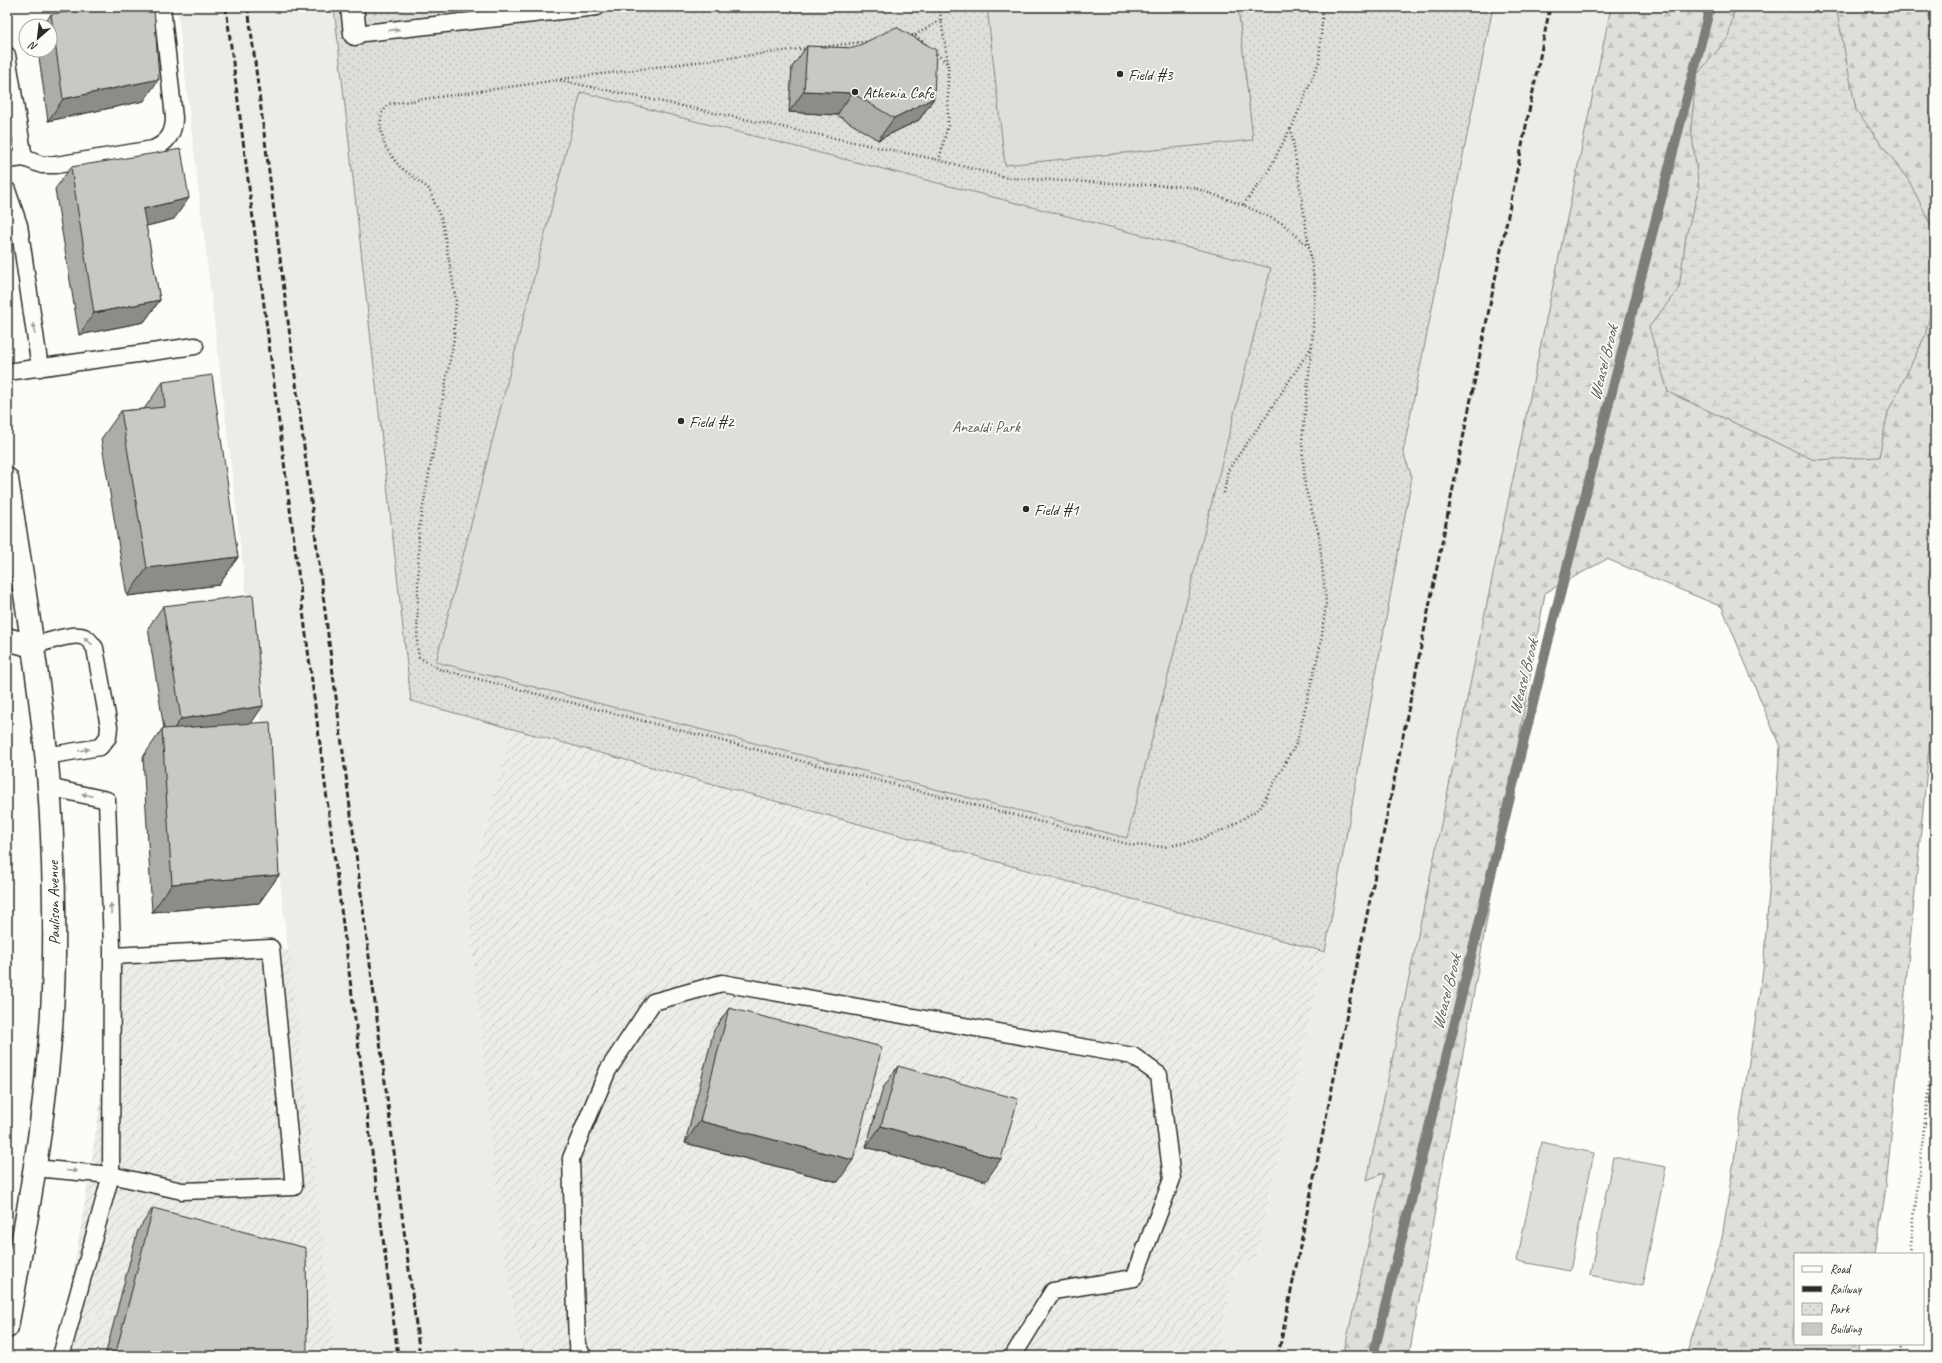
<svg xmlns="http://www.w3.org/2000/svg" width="1942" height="1363" font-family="Caveat,sans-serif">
<defs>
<pattern id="industrial-furrows" width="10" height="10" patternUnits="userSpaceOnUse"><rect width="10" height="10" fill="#edece8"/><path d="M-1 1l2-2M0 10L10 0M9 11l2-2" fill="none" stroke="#cbcbc7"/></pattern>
<pattern id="forest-firs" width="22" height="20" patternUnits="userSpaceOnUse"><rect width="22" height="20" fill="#dfdeda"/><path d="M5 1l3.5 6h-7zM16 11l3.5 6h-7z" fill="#c0bfbb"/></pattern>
<pattern id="wetland-marsh" width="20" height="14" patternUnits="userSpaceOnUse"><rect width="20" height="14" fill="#dfdeda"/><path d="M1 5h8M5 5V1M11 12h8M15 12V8" fill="none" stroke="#c0bfbb"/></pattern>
<pattern id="park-dots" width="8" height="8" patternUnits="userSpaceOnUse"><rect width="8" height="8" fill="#dfdeda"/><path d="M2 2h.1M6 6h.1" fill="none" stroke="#c0bfbb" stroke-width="1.8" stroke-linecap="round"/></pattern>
</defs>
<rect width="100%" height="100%" fill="#fdfcf7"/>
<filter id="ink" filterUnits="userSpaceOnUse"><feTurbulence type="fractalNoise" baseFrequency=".025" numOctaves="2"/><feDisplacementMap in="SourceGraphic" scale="8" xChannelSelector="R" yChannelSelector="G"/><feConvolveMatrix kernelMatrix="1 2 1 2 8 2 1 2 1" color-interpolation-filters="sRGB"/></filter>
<g filter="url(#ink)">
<path fill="#edece8" d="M177,7H334L411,701L512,729L467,895L500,1232L521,1356H336Z
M1493,7H1611L1367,1179L1384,1173V1176L1343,1356H1216L1235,1271L1256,1256L1325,952L1412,478L1403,453Z"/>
<path fill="url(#industrial-furrows)" d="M512,729L1325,952L1256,1256L1235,1271L1216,1356H521L500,1232L467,895Z
M289,950L336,1356H55L73,1275L99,1112L111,953Z"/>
<path fill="url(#forest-firs)" stroke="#858482" d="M1611,7H1935V687L1886,1187L1875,1254H1795V1344H1860L1858,1356H1687L1722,1238L1763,970L1780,747L1722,607L1607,559L1545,593L1409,1356H1343L1384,1173L1367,1180Z"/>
<path fill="url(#wetland-marsh)" stroke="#858482" d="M1735,7H1836L1856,110L1909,181L1935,233V297L1925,336L1888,412L1879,457L1814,460L1668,392L1649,327L1679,288L1686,236L1699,188L1691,128L1696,76L1728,38Z"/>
<path fill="url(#park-dots)" stroke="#858482" d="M334,7H1493L1403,452L1412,477L1325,952L411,701Z"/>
<path fill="#dfdeda" stroke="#858482" d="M987,7H1238L1253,140L1005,165Z
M581,92L1271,268L1127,838L436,662Z
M1541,1142L1594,1153L1570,1271L1517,1261Z
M1613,1157L1666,1167L1642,1286L1590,1275Z"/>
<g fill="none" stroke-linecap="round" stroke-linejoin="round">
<path stroke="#7e7d7b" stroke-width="10" d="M1373,1356L1550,634L1710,7"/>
<g stroke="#2b2b2b" stroke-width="19">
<path id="lane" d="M355,34L597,7
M7,55L24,158
M7,160L24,158L42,165H56L153,149C167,143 174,134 174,118L162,7
M7,190L19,225L40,368
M7,372L195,346
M32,646C44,643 74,632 84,637C89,639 92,644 95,648L109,727L108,737L100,747L46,756
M48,787L107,800L112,948V956L111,1175L182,1191L294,1187L271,948L112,956
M34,1168L111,1175L61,1356
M583,1356L577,1345L571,1158L608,1070L653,1002L722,983L1133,1056L1159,1075L1172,1179L1134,1278L1053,1291L1013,1356"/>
</g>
<g stroke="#2b2b2b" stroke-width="25">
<path id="street" d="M352,7L355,34
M7,639L32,646"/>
</g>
<g stroke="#2b2b2b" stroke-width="25">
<path id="primary" d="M7,479C25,597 47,716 52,836C55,906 56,981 49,1051C41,1143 24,1235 7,1327"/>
</g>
<path stroke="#2b2b2b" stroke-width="2.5" stroke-dasharray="1 3" stroke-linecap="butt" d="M939,7L948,63
M915,35L941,20
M908,36L915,35L927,45
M821,47L871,41
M934,51L948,64V125L939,160
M561,79L808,48
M1290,129L1268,172L1243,205L1282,223L1310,248
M1243,205L1192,187L1008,178L939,160L558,80L389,104L382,113L380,125L385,147L399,166L429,189L442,221L456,300L454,338L419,528L417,646L419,657L439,669L1132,845L1165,847L1198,840L1228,828L1260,808L1297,742L1321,643L1326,603L1319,535L1305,487L1302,441L1312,345L1315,286L1291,129L1319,62L1323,7
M1224,493L1228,470L1267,415L1312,346
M1925,1123L1935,1124
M1910,1254L1935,1030
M1899,1356L1900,1344"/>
<use href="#lane" stroke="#fdfcf7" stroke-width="16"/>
<use href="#street" stroke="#fdfcf7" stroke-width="22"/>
<use href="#primary" stroke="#fdfcf7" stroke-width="22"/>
<path stroke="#2b2b2b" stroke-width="3" stroke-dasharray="6 3" stroke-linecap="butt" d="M226,7L398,1356
M248,7L420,1356
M1278,1356L1550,7"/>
</g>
<path fill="#adaca9" stroke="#2b2b2b" d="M51,14L144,101L48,121L38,50H50V26H43Z
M807,46L934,98L919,120L878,140L837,115L789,112L792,67Z
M71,167L174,219L146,226L160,300L144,322L79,335L55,189Z
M163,382L238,557L219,585L127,596L101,439L121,411L144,409Z
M163,606L251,723L279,875L259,903L152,912L143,757L162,729H164L148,628Z
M729,1008L838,1182L685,1143L714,1030Z
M898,1066L986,1181L866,1147L883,1088Z
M153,1208L307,1356H105L138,1230Z
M1935,1303V1356L1929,1355Z"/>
<path fill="#8d8c89" stroke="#2b2b2b" d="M159,79L144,101L48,121L63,99Z
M804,91L852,93L837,115L789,112Z
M934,98L919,120L878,140L894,118Z
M189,198L174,219L128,231L143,209Z
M160,300L144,322L79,335L94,313Z
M238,557L219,585L127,596L147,568Z
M263,706L248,728L165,740L181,719Z
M279,875L259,903L152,912L172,884Z
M700,1121L853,1160L838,1182L685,1143Z
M881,1126L1001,1159L986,1181L866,1147Z
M1935,1346V1356L1929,1355Z"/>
<path fill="#c9c8c4" stroke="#2b2b2b" d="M115,7H154L159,79L63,99L51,14Z
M896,27L936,50L934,98L894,118L852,93L804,91L807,46L854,48Z
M181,149L189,198L143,209L160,300L94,313L71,167Z
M212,375L238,557L147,568L121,411L165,407L163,382Z
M253,595L263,706L181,719L163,606Z
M270,722L279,875L172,884L162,729Z
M729,1008L882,1047L853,1160L700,1121Z
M898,1066L1018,1099L1001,1159L881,1126Z
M153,1208L306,1248L307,1356H115Z"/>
<defs><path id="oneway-solid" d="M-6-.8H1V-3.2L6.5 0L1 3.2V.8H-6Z"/></defs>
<g fill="#9e9e9b">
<use href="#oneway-solid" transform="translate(394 30) rotate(-6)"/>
<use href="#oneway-solid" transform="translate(34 329) rotate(-98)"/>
<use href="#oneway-solid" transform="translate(88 641) rotate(-140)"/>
<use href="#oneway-solid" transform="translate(84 750) rotate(-10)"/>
<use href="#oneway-solid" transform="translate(87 795) rotate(-168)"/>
<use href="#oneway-solid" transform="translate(111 909) rotate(-92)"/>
<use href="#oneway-solid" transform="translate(72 1171) rotate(5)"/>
</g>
</g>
<g fill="#2b2b2b" stroke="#fdfcf7" stroke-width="1.5">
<circle cx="1120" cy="74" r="4"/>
<circle cx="855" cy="92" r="4"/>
<circle cx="681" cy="421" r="4"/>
<circle cx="1026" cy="509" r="4"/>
</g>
<g text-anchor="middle" stroke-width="3.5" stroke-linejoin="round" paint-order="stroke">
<g font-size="16" fill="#2b2b2b" stroke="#fdfcf7" text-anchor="start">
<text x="1128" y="80">Field #3</text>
<text x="863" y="98">Athenia Cafe</text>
<text x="689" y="427">Field #2</text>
<text x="1034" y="515">Field #1</text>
</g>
<g font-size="16" fill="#585857" stroke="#fdfcf7">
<text x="986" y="432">Anzaldi Park</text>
</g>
<g font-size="16" fill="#2b2b2b" stroke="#fdfcf7">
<text transform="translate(53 903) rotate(-91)" y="6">Paulison Avenue</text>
</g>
<g font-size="17" font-style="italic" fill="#5b5b5a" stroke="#fdfcf7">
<text transform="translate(1603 363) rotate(-76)" y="6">Weasel Brook</text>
<text transform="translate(1523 677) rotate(-76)" y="6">Weasel Brook</text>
<text transform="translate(1446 992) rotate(-76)" y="6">Weasel Brook</text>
</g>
</g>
<rect width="1942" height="1363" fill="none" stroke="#fdfcf7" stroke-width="24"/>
<rect x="12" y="12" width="1918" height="1339" fill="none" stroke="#2b2b2b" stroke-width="1.5" filter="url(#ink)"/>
<rect x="1794" y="1253" width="130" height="92" fill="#fdfcf7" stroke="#a9a8a5"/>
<rect x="1802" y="1266" width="20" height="6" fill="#fdfcf7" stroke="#a9a8a5"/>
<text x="1830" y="1273" font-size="12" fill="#2b2b2b">Road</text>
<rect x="1802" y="1286" width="20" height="6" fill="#2b2b2b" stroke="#a9a8a5"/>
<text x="1830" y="1293" font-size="12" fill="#2b2b2b">Railway</text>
<rect x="1802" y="1303" width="20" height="12" fill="url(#park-dots)" stroke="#a9a8a5"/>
<text x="1830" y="1313" font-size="12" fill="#2b2b2b">Park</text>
<rect x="1802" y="1323" width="20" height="12" fill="#c9c8c4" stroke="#a9a8a5"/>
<text x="1830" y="1333" font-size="12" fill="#2b2b2b">Building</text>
<g transform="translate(38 38) rotate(208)"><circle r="19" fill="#fdfcf7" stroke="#a9a8a5"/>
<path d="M0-3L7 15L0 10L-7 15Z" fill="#2b2b2b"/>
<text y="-6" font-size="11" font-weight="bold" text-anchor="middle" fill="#2b2b2b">N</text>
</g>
</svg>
